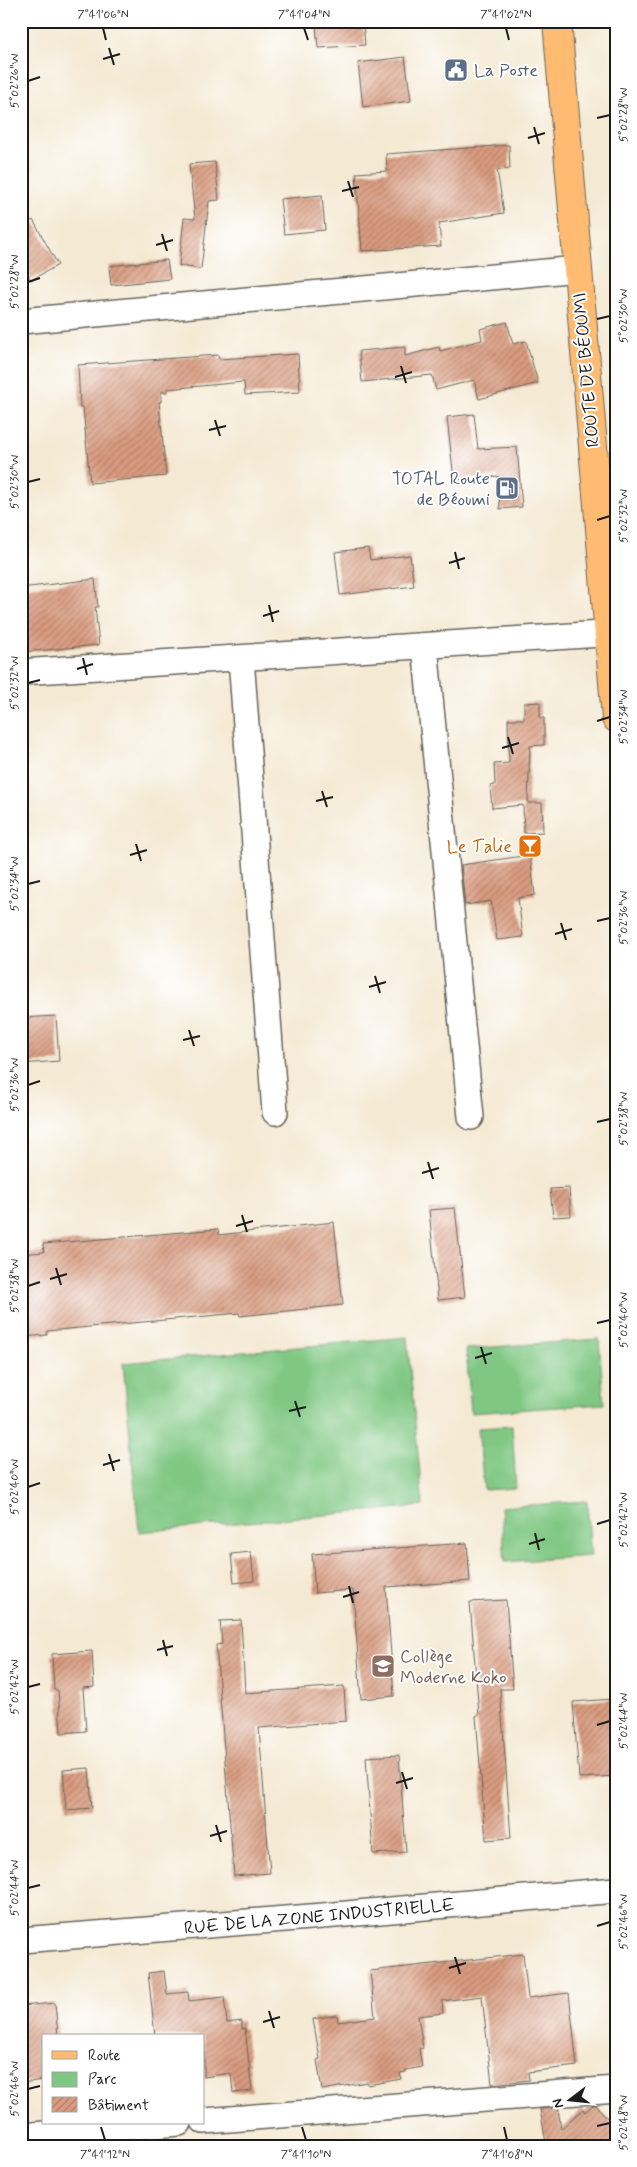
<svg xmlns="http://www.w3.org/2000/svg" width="637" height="2167" font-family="Mynerve,sans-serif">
<defs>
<pattern id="building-hatch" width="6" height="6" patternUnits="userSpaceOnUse" patternTransform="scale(1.25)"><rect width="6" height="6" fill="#d99c80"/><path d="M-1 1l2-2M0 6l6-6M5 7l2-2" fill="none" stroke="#af7e68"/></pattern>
</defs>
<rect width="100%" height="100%" fill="#fff"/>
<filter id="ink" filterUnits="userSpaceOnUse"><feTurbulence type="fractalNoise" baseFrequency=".02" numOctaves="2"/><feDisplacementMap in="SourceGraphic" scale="10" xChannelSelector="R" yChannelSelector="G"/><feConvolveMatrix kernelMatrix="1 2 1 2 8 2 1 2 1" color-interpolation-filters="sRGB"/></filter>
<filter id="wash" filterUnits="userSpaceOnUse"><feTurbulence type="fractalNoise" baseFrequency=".0096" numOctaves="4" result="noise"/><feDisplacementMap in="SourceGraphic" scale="20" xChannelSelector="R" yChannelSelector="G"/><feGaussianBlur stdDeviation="1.12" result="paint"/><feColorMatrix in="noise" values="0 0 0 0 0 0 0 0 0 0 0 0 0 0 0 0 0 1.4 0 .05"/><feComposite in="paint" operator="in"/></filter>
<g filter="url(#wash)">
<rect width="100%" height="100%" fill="#f4e9d3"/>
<path fill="#7fc782" stroke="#4e724f" d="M407,1337L423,1506L139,1532L123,1363Z
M599,1339L604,1404L471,1413L466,1349Z
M512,1426L516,1488L484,1490L478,1428Z
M587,1501L591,1556L505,1562L501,1507Z"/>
<g id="blocks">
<path fill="url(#building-hatch)" d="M363,22L365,45L318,48L316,25Z
M405,57L411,101L363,107L358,63Z
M509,145L510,169L497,170L504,213L439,223L441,246L362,251L356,173L387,171L386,154Z
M215,162L219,200L209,201L201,269L179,266L184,218L195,219L189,164Z
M322,195L325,230L284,234L280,199Z
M33,220L58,265L31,280L21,262V226Z
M167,260L170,279L111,285L109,266Z
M507,322L513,344L526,341L538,383L479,399L474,380L436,390L432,375L362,382L359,351L405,347V356L439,347L440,351L482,340L480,329Z
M298,354L300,392L245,395L244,382L167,389V392H161V402H159L166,476L90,483L83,407H80L78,365L218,355L219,359Z
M474,414L478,449L517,447L522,507L500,509L498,476L454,480L447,417Z
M368,548L370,560L410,555L414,586L340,595L335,552Z
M95,579L98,607H95L99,645L23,652L21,588Z
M540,702V718H544V745L530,746L528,803H542L543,832L524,833L523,805L492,808L490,786L495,785L494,764L509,763L508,719H524V703Z
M530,855L535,895L518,898L523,937L497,940L491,901L465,905L461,865Z
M56,1016L59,1061L21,1064V1018Z
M569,1188L571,1216L553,1217L550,1189Z
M455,1208L465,1297L438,1300L429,1210Z
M334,1222L343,1305L240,1316L239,1313L47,1331V1335L21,1337V1254L44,1252L43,1244L218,1229L219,1235Z
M467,1543L470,1581L386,1587L394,1696L361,1699L353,1590L315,1593L312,1554Z
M251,1552L254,1581L234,1583L231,1554Z
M506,1600L513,1689H500L511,1838L486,1840L476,1716L479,1715L470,1602Z
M241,1620L245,1693L344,1686L346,1721L259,1728L270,1873L234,1876L216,1645L222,1644L220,1621Z
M92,1651L94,1687L83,1688L86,1731L61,1733L58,1690H54L52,1654Z
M612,1699L616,1776L579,1778L573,1702Z
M399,1755L406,1852L373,1854L366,1757Z
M89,1768L92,1808L66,1810L63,1770Z
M523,1954L528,1998L569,1993L577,2066L528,2072L529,2080L492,2084L482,1996L442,2001L443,2013L418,2016L423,2048L419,2049L422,2067L406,2070V2072L400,2073L401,2079L368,2085L367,2082L322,2090L317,2060L320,2059L313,2019L337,2015L338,2022L375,2017L370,1971Z
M164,1971L167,1994L188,1992L189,2001L224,1997L227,2023L242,2021V2029L245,2028L252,2091L233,2093L231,2073L204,2077V2036H155L148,1973Z
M55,2003L58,2036H44V2080L21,2083V2006Z
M593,2105H596L616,2128V2146H542L546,2143L540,2109L558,2108L561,2129L583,2109L585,2112Z"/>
</g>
</g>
<g filter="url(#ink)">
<use href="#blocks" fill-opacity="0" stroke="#68645c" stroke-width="1"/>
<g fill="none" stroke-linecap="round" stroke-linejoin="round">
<g stroke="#68645c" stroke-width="28">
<path id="street" d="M21,321L578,269
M425,646L471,1117
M241,658L275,1112
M21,672L616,633
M21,1940L335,1915L616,1890
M204,2121L616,2089
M21,2136L179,2123"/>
</g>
<g stroke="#68645c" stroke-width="30">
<path id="primary" d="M557,21L616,718"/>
</g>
<use href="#street" stroke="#fff" stroke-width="25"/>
<use href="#primary" stroke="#febb71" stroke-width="28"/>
</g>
</g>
<path fill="none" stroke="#1c1c1c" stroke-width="2" d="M103,28L106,40M304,28L308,40M506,28L509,40M109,48L114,65M103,59L120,54M28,81L40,77M597,118L610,115M534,127L539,144M528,138L545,133M348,181L353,197M342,191L359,187M162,234L167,251M156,245L173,240M28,282L40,278M597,319L610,316M401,366L406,383M395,377L412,372M215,420L220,436M209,430L226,426M28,482L40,479M597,520L610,516M455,552L459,569M449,563L465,558M269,605L273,622M263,616L279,611M83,658L87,675M77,669L93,664M28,683L40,680M597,721L610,717M508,737L513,754M502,748L519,743M322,791L327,807M316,801L333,797M136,844L141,861M130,855L147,850M28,884L40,881M597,921L610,918M561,923L566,940M555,934L572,929M375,976L380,993M369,987L386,982M189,1030L194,1046M183,1040L200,1036M28,1085L40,1081M597,1122L610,1119M428,1162L433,1179M422,1173L439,1168M242,1215L247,1232M236,1226L253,1221M56,1268L61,1285M50,1279L67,1274M28,1286L40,1282M597,1323L610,1320M481,1347L486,1364M475,1358L492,1353M295,1401L300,1417M289,1411L306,1407M109,1454L114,1471M103,1465L120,1460M28,1487L40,1483M597,1524L610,1520M535,1533L539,1550M529,1544L545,1539M349,1586L353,1603M343,1597L359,1592M163,1640L167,1656M157,1650L173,1646M28,1687L40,1684M597,1725L610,1721M402,1772L407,1789M396,1783L413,1778M216,1825L221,1842M210,1836L227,1831M28,1888L40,1885M597,1926L610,1922M455,1957L460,1974M449,1968L466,1963M269,2011L274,2028M263,2022L280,2017M28,2089L40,2086M597,2126L610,2123M101,2127L105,2140M302,2127L306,2140M504,2127L507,2140"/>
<defs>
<g id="civic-square" transform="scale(1.25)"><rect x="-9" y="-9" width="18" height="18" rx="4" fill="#5c6f8a" stroke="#fff"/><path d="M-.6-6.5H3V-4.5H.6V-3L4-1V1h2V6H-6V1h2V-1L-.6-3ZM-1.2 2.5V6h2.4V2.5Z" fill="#fff"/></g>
<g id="fuel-square" transform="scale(1.25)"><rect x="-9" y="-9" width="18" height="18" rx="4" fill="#5c6f8a" stroke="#fff"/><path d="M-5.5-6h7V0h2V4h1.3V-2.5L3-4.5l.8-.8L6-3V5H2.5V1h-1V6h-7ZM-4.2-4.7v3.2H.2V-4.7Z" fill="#fff"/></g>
<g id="bar-square" transform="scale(1.25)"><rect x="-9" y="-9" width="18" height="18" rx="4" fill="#e8710a" stroke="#fff"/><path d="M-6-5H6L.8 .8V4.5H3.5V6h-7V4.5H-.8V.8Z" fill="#fff"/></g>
<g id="school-square" transform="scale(1.25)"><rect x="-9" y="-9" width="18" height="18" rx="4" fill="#8d6e63" stroke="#fff"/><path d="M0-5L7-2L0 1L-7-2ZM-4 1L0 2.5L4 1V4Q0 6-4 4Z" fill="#fff"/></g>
</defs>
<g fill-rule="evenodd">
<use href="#civic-square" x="456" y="70"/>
<use href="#fuel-square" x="507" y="488"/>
<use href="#bar-square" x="530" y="846"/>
<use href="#school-square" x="383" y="1666"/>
</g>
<g text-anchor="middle" stroke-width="4" stroke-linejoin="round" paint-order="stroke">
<g font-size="18" fill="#4e5e75" stroke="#fff" text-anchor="start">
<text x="474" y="76">La Poste</text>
<text x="490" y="484" text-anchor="end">TOTAL Route<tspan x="490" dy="21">de Béoumi</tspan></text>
</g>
<g font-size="18" fill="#1c1c1c" stroke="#fff">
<text transform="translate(586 370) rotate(-95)" y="6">ROUTE DE BÉOUMI</text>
<text transform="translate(319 1916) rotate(-5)" y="6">RUE DE LA ZONE INDUSTRIELLE</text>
</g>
<g font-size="18" fill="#c56008" stroke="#fff" text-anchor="end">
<text x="512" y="852">Le Talie</text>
</g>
<g font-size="18" fill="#785e54" stroke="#fff" text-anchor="start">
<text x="400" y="1662">Collège<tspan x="400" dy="21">Moderne Koko</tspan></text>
</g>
</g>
<rect width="637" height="2167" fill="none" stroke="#fff" stroke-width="55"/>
<rect x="42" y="2034" width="162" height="90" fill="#ffffff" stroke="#a4a4a4"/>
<rect x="52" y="2051" width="25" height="8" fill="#febb71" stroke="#a4a4a4"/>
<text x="88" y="2060" font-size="15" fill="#1c1c1c">Route</text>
<rect x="52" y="2072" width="25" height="15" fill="#7fc782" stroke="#a4a4a4"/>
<text x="88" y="2084" font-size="15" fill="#1c1c1c">Parc</text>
<rect x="52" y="2097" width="25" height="15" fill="url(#building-hatch)" stroke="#a4a4a4"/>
<text x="88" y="2110" font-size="15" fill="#1c1c1c">Bâtiment</text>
<g transform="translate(570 2100) rotate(254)" stroke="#ffffff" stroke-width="4" paint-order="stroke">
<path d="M0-4L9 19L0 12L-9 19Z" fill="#1c1c1c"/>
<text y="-8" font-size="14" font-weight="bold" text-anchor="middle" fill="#1c1c1c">N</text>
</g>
<rect x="28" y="28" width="582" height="2112" fill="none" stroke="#1c1c1c" stroke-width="2"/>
<g font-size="12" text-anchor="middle" fill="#1c1c1c">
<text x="103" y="18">7°41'06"N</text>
<text x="304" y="18">7°41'04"N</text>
<text x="506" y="18">7°41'02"N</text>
<text transform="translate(14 81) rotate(-90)" y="4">5°02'26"W</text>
<text transform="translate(623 115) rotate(-90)" y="4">5°02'28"W</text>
<text transform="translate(14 282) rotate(-90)" y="4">5°02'28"W</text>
<text transform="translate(623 316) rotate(-90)" y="4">5°02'30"W</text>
<text transform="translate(14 482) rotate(-90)" y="4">5°02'30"W</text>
<text transform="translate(623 516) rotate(-90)" y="4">5°02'32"W</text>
<text transform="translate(14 683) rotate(-90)" y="4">5°02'32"W</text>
<text transform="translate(623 717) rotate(-90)" y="4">5°02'34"W</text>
<text transform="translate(14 884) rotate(-90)" y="4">5°02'34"W</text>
<text transform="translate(623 918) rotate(-90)" y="4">5°02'36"W</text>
<text transform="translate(14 1085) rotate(-90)" y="4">5°02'36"W</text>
<text transform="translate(623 1119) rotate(-90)" y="4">5°02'38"W</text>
<text transform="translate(14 1286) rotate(-90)" y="4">5°02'38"W</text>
<text transform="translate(623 1320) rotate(-90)" y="4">5°02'40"W</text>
<text transform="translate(14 1487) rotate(-90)" y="4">5°02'40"W</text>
<text transform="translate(623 1520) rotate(-90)" y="4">5°02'42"W</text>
<text transform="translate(14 1687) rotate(-90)" y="4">5°02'42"W</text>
<text transform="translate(623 1721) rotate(-90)" y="4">5°02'44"W</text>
<text transform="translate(14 1888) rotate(-90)" y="4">5°02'44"W</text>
<text transform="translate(623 1922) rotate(-90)" y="4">5°02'46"W</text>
<text transform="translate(14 2089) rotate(-90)" y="4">5°02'46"W</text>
<text transform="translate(623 2123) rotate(-90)" y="4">5°02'48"W</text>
<text x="105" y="2158">7°41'12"N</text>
<text x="306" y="2158">7°41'10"N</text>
<text x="507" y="2158">7°41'08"N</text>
</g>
</svg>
